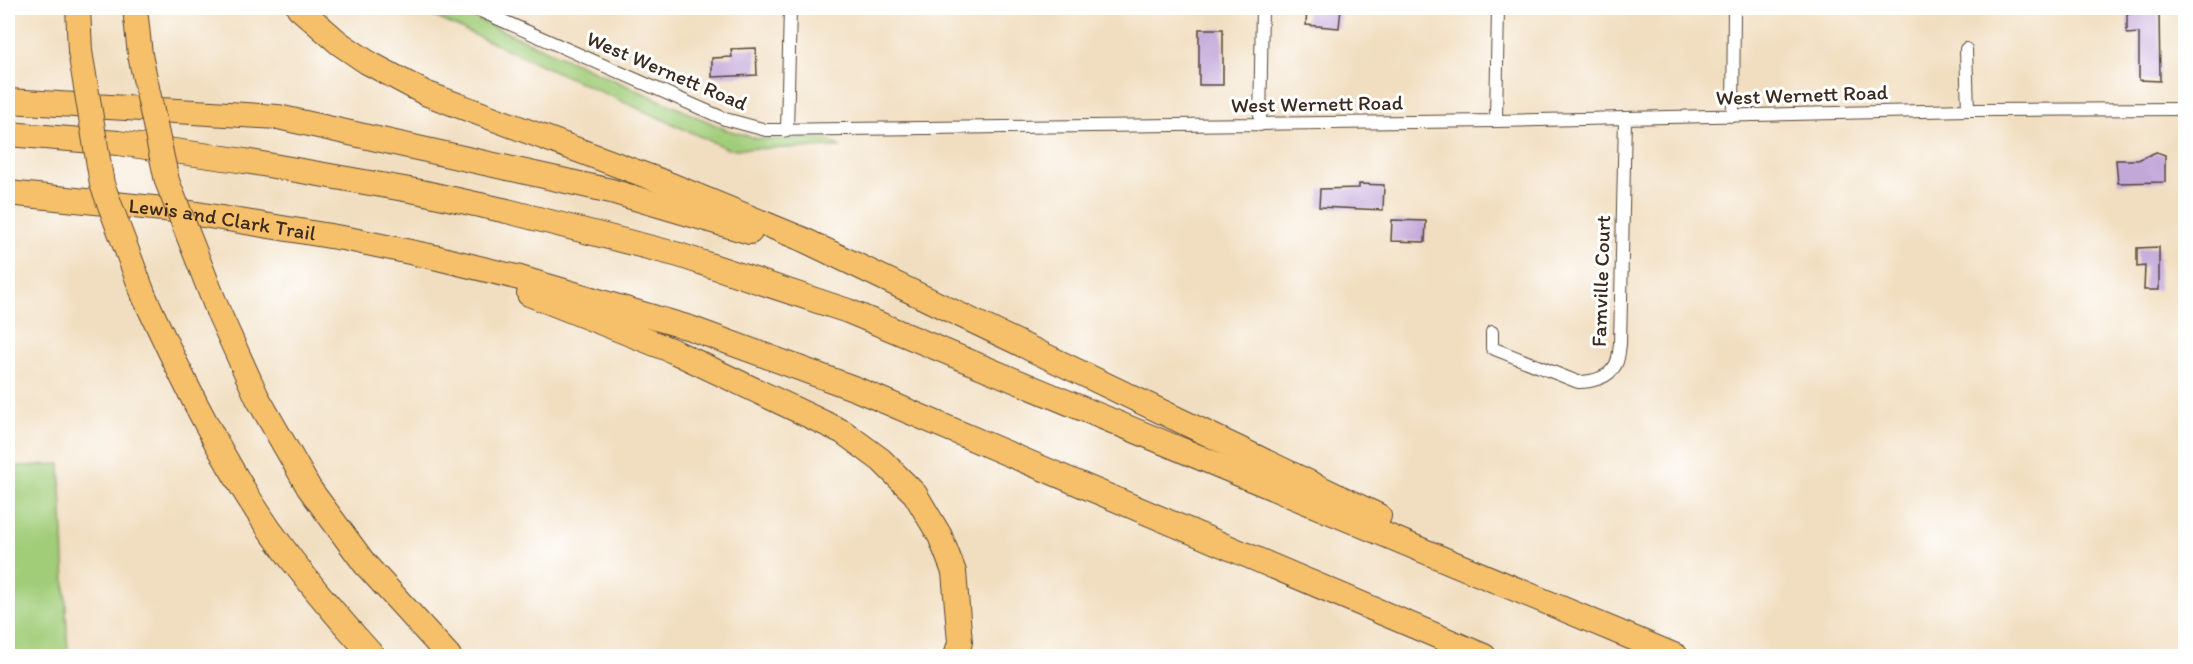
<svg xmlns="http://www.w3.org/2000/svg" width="2193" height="664" font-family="Itim,sans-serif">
<rect width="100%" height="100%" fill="#fff"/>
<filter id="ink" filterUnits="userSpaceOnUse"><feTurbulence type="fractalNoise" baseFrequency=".0167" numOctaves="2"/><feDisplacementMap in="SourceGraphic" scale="12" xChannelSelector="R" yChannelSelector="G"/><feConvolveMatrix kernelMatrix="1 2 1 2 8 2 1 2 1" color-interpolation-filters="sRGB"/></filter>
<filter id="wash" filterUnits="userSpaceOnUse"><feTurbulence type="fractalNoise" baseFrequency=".008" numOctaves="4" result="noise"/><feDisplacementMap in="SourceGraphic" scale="24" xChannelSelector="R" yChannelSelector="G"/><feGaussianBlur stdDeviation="1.35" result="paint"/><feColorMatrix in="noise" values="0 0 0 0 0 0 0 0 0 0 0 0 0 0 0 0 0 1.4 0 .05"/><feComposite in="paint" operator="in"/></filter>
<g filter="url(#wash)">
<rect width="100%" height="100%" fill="#f1dec0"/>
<path fill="#a1cd79" stroke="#6e7c4c" stroke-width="1.5" d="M415,8H451L727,130L758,139H827L840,147L728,149Z
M60,464L68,656H8V467Z"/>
<g id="blocks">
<path fill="#c2a7d9" d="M1307,8H1341L1339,28L1306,25Z
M2142,8H2159L2160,81L2139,80V33L2127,34V13H2142Z
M1199,29H1223V85H1199Z
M756,48L757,75L712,77V58L732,57L731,49Z
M2156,152L2165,155V182L2118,183L2116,160H2138Z
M1359,184L1384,185L1383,210L1319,207L1320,189L1359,188Z
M1392,220L1426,221L1425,242L1391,241Z
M2159,247V290H2144L2145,266L2137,267V248Z"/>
</g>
</g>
<g filter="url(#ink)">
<use href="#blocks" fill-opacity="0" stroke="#564536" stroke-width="1.5"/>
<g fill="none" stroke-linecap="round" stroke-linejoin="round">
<g stroke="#564536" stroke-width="14">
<path id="minor" d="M474,8L725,119L766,130L1496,121L1968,110L2186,109
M1966,49L1968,110
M1733,116L1734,8
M1496,121L1498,8
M1260,125L1262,8
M787,131L790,8
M1492,332V348L1578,382C1592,382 1609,378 1616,364C1619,358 1619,350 1620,344L1625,119"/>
</g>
<g stroke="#564536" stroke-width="26">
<g id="motorway">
<path d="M78,8L80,51"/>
<path d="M135,8L140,55"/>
<path d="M299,8L339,43L367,62L425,93L666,183L802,239L1379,516"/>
<path d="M8,101L278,117L611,191L750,232"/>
<path d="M8,134L118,143L245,161L421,192L507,211L679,255L848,311L1676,656"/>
<path id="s1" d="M8,193L173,210L348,239L434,257L520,278L690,328L856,389L1484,656"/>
<path d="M529,294L673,351L843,432L881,460L915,494L940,536L954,572L960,642L956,656"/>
<path d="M144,296C181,376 219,456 269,529C301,574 336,616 373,656"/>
<path d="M218,311L257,397L309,488L365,564L449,656"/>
</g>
</g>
<use href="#minor" stroke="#fff" stroke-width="12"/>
<use href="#motorway" stroke="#f6c06b" stroke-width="24"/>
<g stroke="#564536" stroke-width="26" stroke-linecap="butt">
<path id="motorway-bridge" d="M80,51L102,184L144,296
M140,55L167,181L218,311"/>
</g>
<use href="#motorway-bridge" stroke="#f6c06b" stroke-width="24"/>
</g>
</g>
<g text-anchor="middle" stroke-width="6" stroke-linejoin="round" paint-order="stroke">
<g font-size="21" fill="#3b2a1e" stroke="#fff">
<text transform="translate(667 71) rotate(23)" y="7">West Wernett Road</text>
<text transform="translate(1802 95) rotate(-2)" y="7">West Wernett Road</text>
<text transform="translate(1317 104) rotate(-1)" y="7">West Wernett Road</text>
<text dy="7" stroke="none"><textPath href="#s1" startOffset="216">Lewis and Clark Trail</textPath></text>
<text transform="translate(1601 281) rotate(-88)" y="7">Famville Court</text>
</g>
</g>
<rect width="2193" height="664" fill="none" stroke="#fff" stroke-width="30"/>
</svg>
